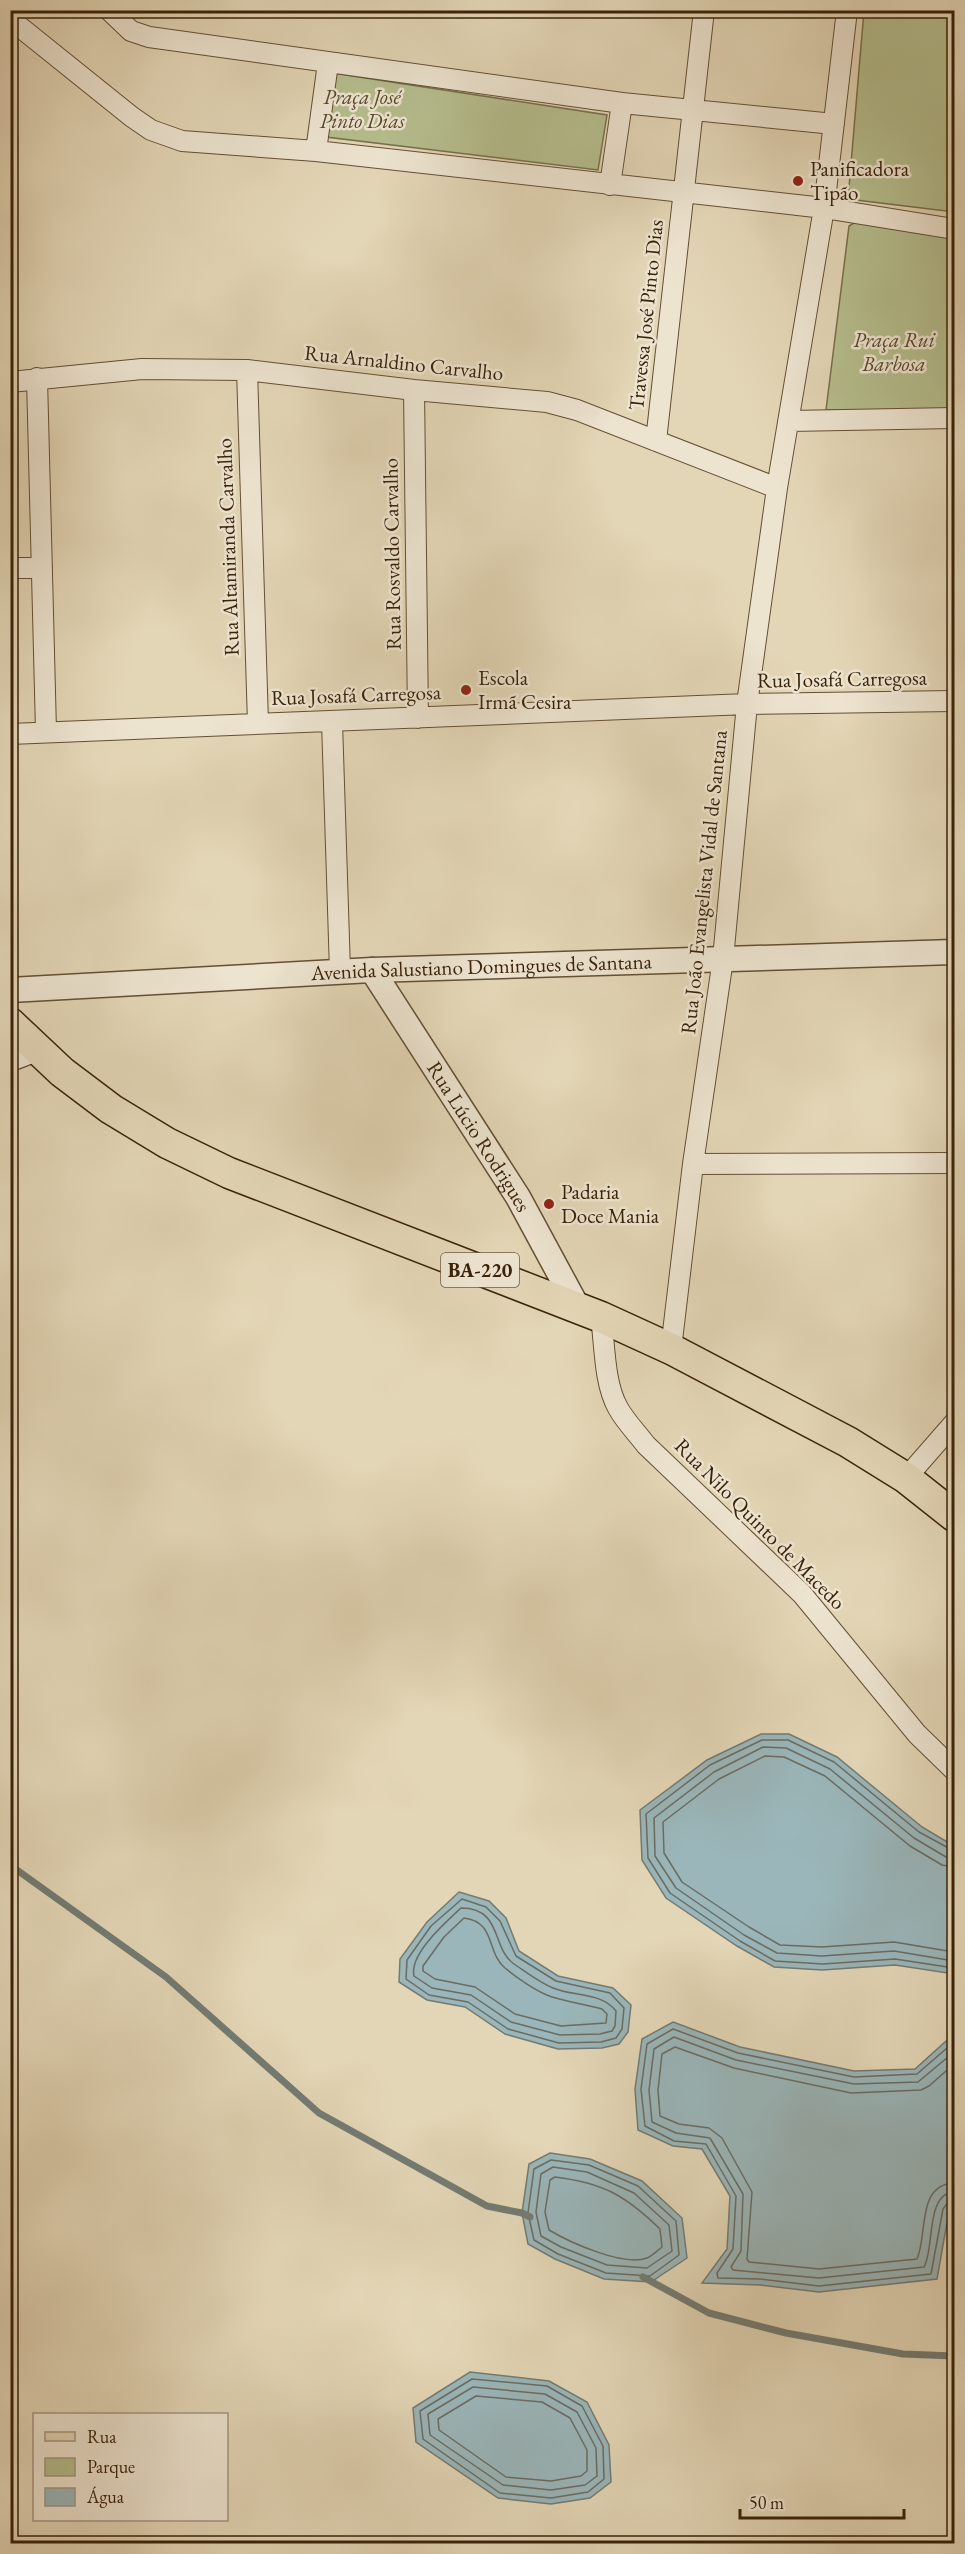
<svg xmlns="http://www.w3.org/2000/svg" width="965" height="2554" font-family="'EB Garamond',serif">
<rect width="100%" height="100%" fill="#e3d6b6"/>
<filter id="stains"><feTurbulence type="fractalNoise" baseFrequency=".00333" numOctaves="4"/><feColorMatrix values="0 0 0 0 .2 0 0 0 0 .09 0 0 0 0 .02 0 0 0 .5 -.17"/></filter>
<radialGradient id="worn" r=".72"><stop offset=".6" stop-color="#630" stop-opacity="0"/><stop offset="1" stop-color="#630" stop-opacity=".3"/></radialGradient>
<path fill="#b5bd8d" stroke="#77704b" stroke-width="1.5" d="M864,11H954V212L848,199Z
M333,73L607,115L598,170L326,137Z
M859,220L954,237V413L826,410L849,226Z"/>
<path fill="#9ab6ba" stroke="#737b73" stroke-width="1.5" d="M761,1734H789L837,1757L922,1827L954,1846V1974L895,1965L822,1970L774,1967L737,1946L666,1898L642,1860L640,1810L707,1760Z
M459,1892L489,1901L506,1918L519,1951L558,1976L613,1988L631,2005L628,2032L619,2044L602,2048L558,2049L505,2034L465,2007L427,2000L399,1982L400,1959L427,1922Z
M673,2022L740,2047L854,2071L915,2069L954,2034V2203L949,2211L937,2279L819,2292L760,2285L702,2283L727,2249L730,2196L702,2149L673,2146L638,2130L635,2089L642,2039Z
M550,2153L590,2159L642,2181L682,2218L687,2258L651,2282L604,2279L555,2259L528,2244L522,2213L529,2164Z
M470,2372L549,2381L587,2402L609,2445L611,2482L590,2498L551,2504L498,2498L416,2442L413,2408Z"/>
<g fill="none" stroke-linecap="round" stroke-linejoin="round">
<path stroke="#6a6c62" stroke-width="1.5" d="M954,1851L919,1832L834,1762L788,1740H762L710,1765L646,1814L648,1858L670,1893L740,1941L775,1961L823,1964L895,1959L954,1968
M954,1858L946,1857L914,1838L830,1769L786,1748L763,1747L714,1772L654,1818L655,1856L676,1888L744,1935L777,1953L822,1956L894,1951L954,1961
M954,1867L942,1865L910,1846L825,1776L784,1757L765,1756L719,1779L663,1822L664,1853L682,1882L749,1927L780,1945L822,1947L894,1942L954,1952
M462,1899L486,1907L500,1921L516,1956L556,1981L610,1993L624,2008L622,2029L616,2038L601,2042L559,2043L508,2029L468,2002L429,1995L406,1979L407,1960L431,1926Z
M461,1908C503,1908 491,1948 514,1964C526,1972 540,1983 553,1988C575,1997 601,1992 616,2011L615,2026L612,2031L600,2034L560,2035L511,2022L471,1995L432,1988L414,1976C409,1954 446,1922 461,1908Z
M464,1918C496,1922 486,1952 505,1968C517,1978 537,1992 552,1997C568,2002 585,2004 602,2009L607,2014L606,2023L561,2026L515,2014L475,1987L435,1979L423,1971V1966L444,1937Z
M954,2042L917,2074L854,2077L738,2053L673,2029L647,2044L641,2089L645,2126L674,2141L706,2144L736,2196L733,2249L717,2273L718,2278L760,2279L819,2286L931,2274L943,2209L949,2201L954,2200
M954,2052L918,2082L854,2084L736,2060L674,2037L654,2049L649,2090L652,2122L676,2133L710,2138L743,2194L741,2251L731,2267L733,2270L819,2278L924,2267C935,2248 925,2194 954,2192
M954,2064L929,2086L921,2090L851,2093L734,2068L675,2047L662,2054L658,2090L660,2116L679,2124L709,2128L722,2138L752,2192L747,2259L749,2262L819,2269L917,2259C928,2235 916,2185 954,2183
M551,2160L589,2165L638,2186L676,2221L679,2255L650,2276L606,2273L558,2254L534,2240L528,2213L534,2169Z
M553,2167L587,2172L634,2193L669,2225L672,2251L647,2268L607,2265L561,2247L541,2236L536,2212L541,2174Z
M555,2177C603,2183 625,2195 660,2229L662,2247C657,2251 652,2256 647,2258C624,2267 569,2242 549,2230L545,2212L550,2180Z
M472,2379L547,2386L582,2406L603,2446L604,2479L588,2492L551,2498L500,2493L423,2439L420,2411Z
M473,2387L545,2394L577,2412L596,2448L597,2476L585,2485L551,2490L503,2485L430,2435L428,2414Z
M476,2396L542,2402L570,2418L587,2450V2471L581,2476L551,2481L506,2477L439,2430L438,2419Z"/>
<path stroke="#737b73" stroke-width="7" d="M10,1865L166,1977L319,2113L487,2206L522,2213L530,2217
M643,2277L709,2313L786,2333L903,2354L954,2356"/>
<g stroke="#644f34" stroke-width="22">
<path id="minor" d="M109,10L131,31L149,37L622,103L834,124
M10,19L132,117L151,130L182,141L316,151L824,208L954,229
M316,151L328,63
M610,185L622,103
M247,370L258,723
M37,378L46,731
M10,382L142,369L247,370L414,390L547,402L577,410L777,488
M414,390L418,718
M789,421L954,418
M656,441L704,10
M10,568H42
M332,722L340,971
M10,734L747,704L954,701
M693,1164L954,1163
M601,1317C605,1346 604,1383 618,1408C625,1421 637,1433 646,1445L802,1594L917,1734L954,1770
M671,1349L693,1164L723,959L747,704L777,488L824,208L847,10
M906,1478L954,1423"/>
</g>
<g stroke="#644f34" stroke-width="27">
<g id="tertiary">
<path id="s1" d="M372,970L518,1197L578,1308"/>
<path id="s2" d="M10,990L372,970L954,952"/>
<path d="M10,1059L36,1049"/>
</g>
</g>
<g stroke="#392209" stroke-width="33">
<path id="primary" d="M10,1023L62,1072L111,1109L167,1143L229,1173L601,1317L671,1349L848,1442L906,1478L954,1516"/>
</g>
<use href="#minor" stroke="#ede4d0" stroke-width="20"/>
<use href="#tertiary" stroke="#ede4d0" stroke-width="24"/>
<use href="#primary" stroke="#e3d6b6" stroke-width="30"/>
</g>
<g fill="#8f2418" stroke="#ede4d0" stroke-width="2">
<circle cx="798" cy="181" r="6"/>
<circle cx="466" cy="690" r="6"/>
<circle cx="549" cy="1204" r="6"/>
</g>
<g text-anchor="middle" stroke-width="5" stroke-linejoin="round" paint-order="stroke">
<rect fill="#ede4d0" stroke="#6f5c45" stroke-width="1.5" x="441" y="1253" width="78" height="34" rx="4.5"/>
<g font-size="20" font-weight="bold" fill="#392209">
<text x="480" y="1277">BA-220</text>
</g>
<g font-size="21" font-style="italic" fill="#58492a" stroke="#ede4d0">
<text x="362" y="104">Praça José<tspan x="362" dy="24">Pinto Dias</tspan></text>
<text x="894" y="347">Praça Rui<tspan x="894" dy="24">Barbosa</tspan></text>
</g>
<g font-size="21" fill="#392209" stroke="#ede4d0" text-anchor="start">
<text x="810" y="176">Panificadora<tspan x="810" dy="24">Tipão</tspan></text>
<text x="478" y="685">Escola<tspan x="478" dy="24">Irmã Cesira</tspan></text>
<text x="561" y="1199">Padaria<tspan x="561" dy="24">Doce Mania</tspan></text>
</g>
<g font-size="21" fill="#392209" stroke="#ede4d0">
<text transform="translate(646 315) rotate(-84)" y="7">Travessa José Pinto Dias</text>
<text transform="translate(404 363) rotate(6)" y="7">Rua Arnaldino Carvalho</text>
<text transform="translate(228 547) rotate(-92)" y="7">Rua Altamiranda Carvalho</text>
<text transform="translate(392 554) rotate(-91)" y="7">Rua Rosvaldo Carvalho</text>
<text transform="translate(842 679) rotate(-1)" y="7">Rua Josafá Carregosa</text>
<text transform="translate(356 695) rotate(-2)" y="7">Rua Josafá Carregosa</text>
<text transform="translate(704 882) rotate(-84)" y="7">Rua João Evangelista Vidal de Santana</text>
<text dy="7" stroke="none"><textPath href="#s2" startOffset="472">Avenida Salustiano Domingues de Santana</textPath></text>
<text dy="7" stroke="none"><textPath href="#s1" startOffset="198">Rua Lúcio Rodrigues</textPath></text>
<text transform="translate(760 1524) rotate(45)" y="7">Rua Nilo Quinto de Macedo</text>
</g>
</g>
<rect width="965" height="2554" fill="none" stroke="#e3d6b6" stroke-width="36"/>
<rect x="12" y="12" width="941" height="2530" fill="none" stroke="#392209" stroke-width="3"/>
<rect x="18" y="18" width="929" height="2518" fill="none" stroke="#392209" stroke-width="1.5"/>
<rect x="33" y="2413" width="195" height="108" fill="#ede4d0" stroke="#a59680" stroke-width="1.5"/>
<rect x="45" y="2432" width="30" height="9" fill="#e3d6b6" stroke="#a59680" stroke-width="1.5"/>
<text x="87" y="2443" font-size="18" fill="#392209">Rua</text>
<rect x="45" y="2458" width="30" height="18" fill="#b5bd8d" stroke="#a59680" stroke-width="1.5"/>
<text x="87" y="2473" font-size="18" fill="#392209">Parque</text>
<rect x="45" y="2488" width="30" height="18" fill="#9ab6ba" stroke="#a59680" stroke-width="1.5"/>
<text x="87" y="2503" font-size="18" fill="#392209">Água</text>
<path d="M740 2509v9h164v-9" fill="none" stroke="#392209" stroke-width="3"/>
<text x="749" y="2509" font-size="18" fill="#392209" stroke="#ede4d0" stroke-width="4.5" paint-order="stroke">50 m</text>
<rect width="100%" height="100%" filter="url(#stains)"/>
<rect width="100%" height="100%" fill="url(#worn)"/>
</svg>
